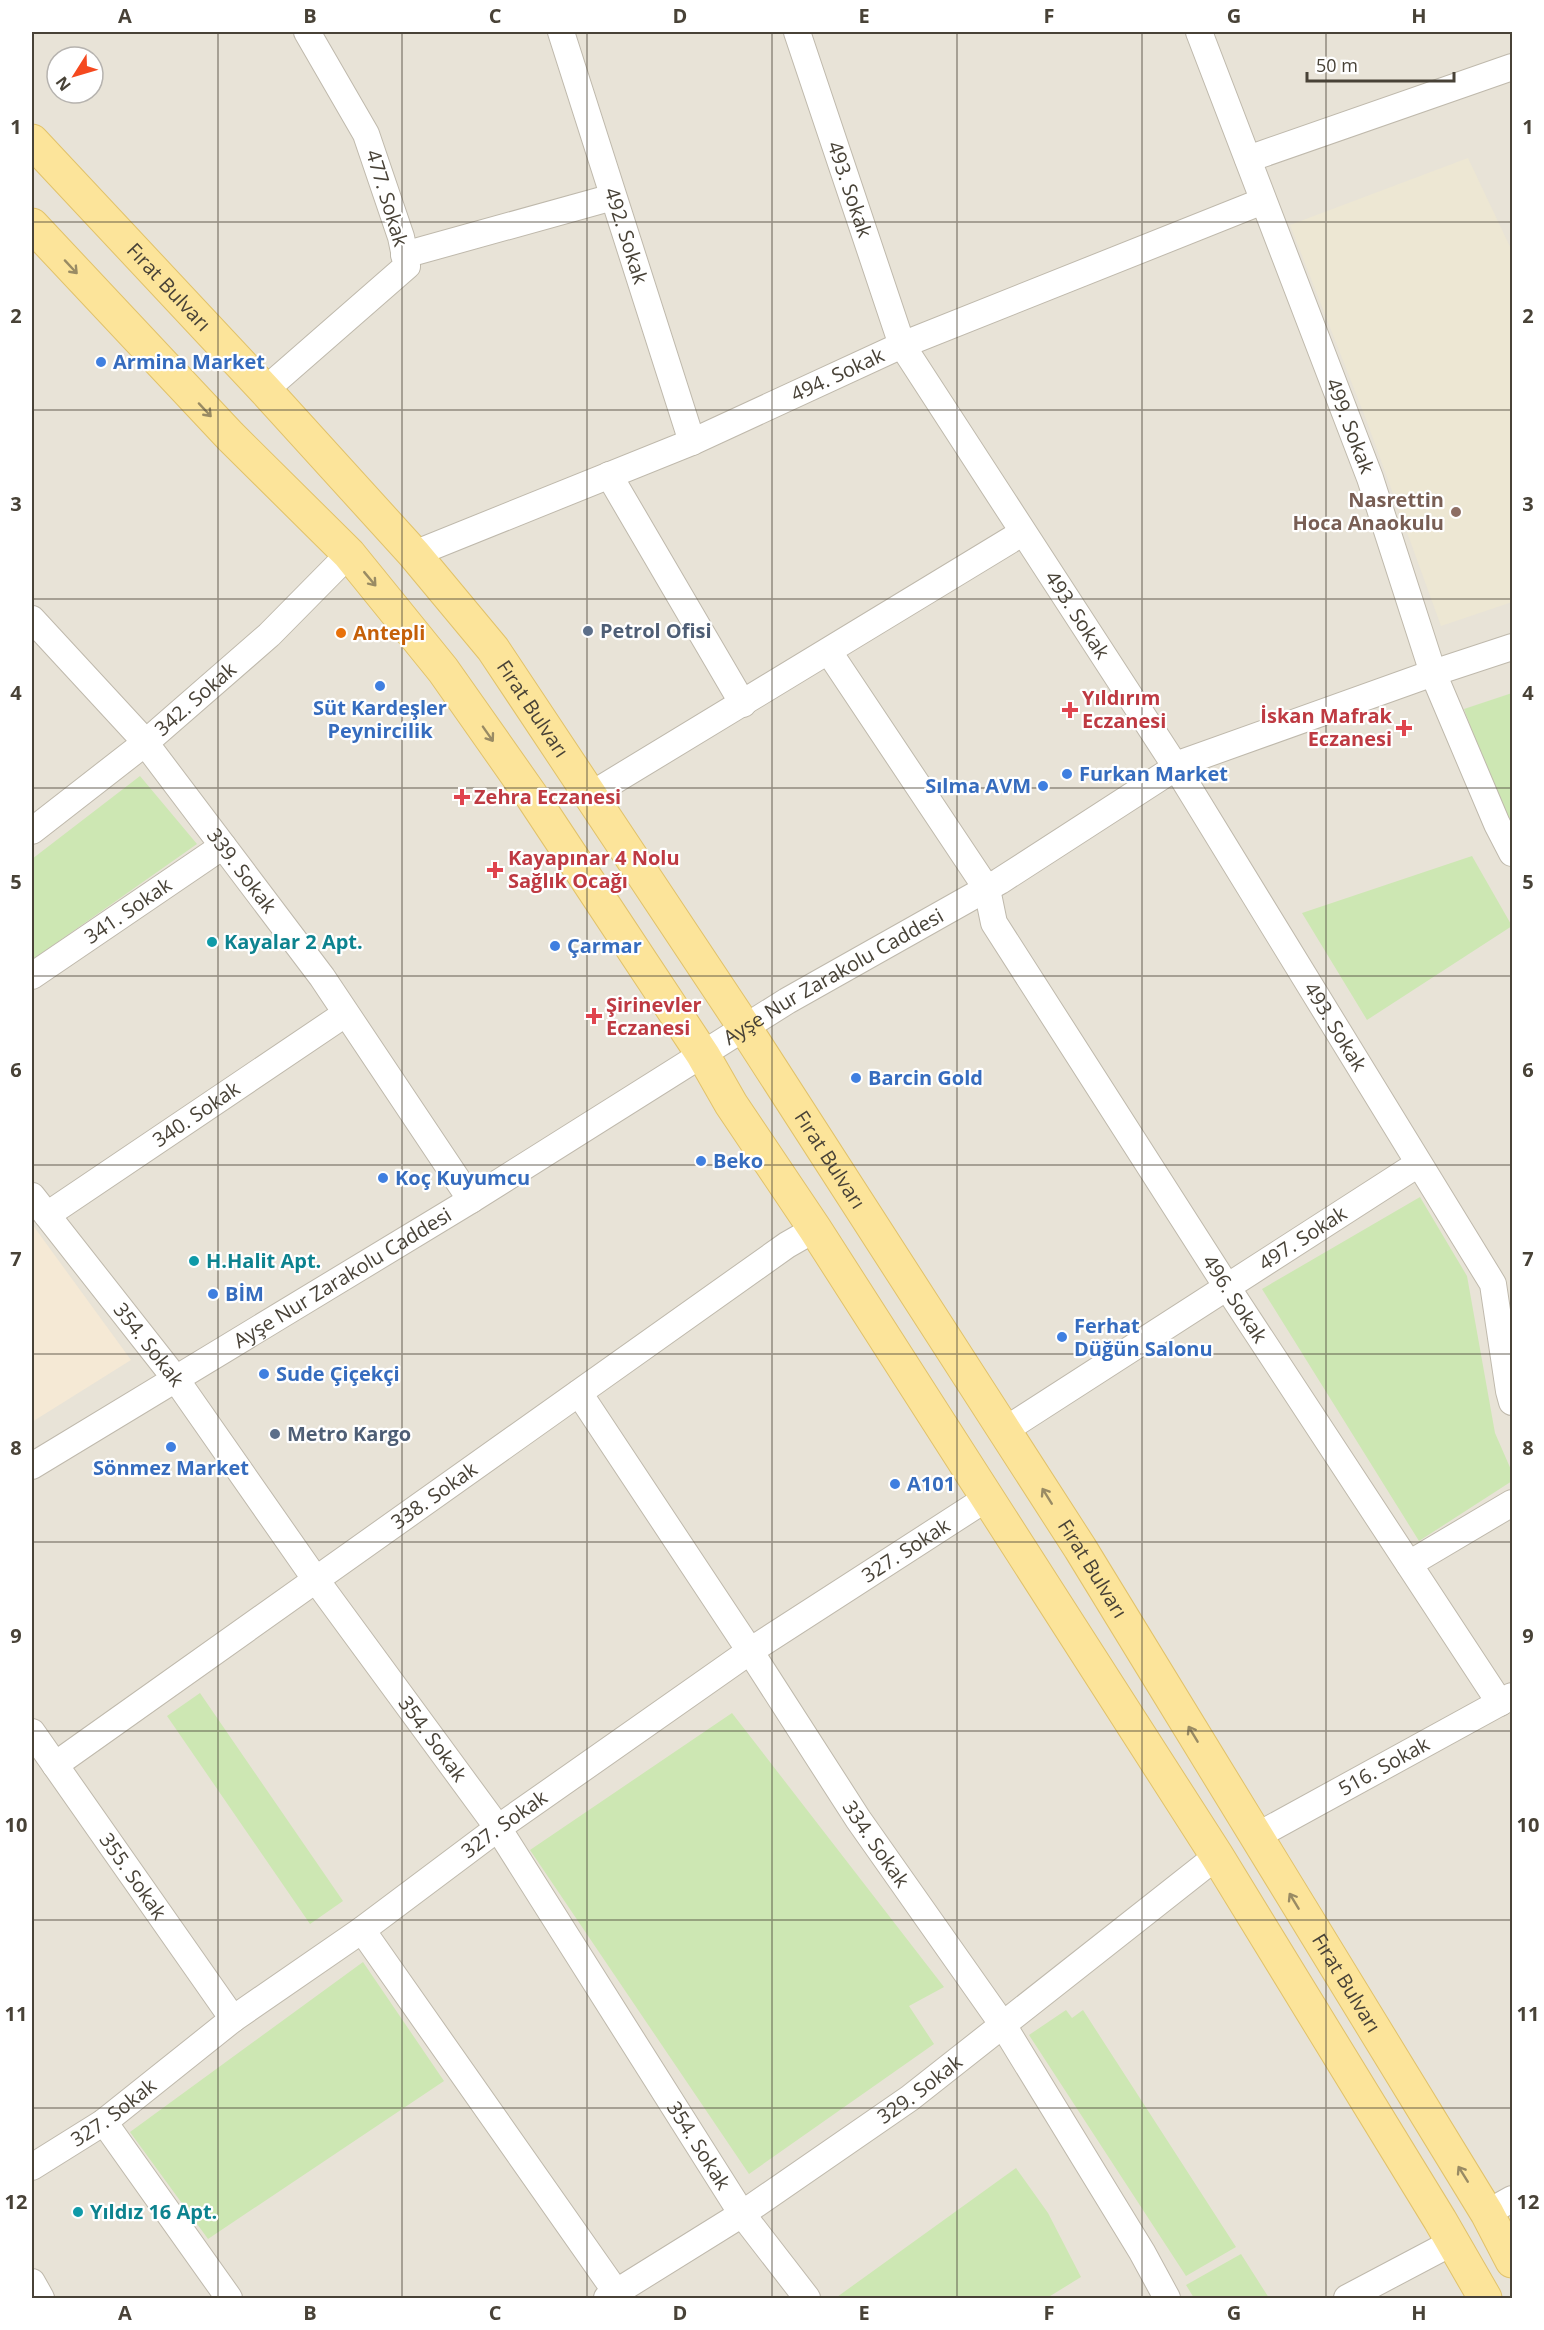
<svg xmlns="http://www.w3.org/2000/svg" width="1544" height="2330" font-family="'Open Sans',sans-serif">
<rect width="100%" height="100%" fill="#f4f1e9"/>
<path fill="#e8e3d7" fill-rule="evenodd" d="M32,32H1512V2298H32ZM57,57H93V93H57Z"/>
<path fill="#f5e9d5" d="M32,1224L131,1360L32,1422Z"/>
<path fill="#ede7d3" d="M1468,158L1512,251V602L1441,626L1367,422L1290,225Z"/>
<path fill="#cde7b3" d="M1512,693V827L1500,807L1464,709Z
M140,776L197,844L32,960V859Z
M1472,856L1512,926L1367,1020L1302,913Z
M1420,1197L1467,1276L1495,1433L1512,1472V1481L1419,1541L1262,1289Z
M200,1693L343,1901L310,1924L167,1716Z
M732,1713L944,1987L909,2006L934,2044L749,2174L530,1850Z
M363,1962L444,2081L208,2239L130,2132Z
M1066,2010L1072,2018L1083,2010L1236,2247L1186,2276L1029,2035Z
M1016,2168L1048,2213L1081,2277L1047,2298H838L837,2297Z
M1241,2254L1269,2298H1194L1186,2285Z"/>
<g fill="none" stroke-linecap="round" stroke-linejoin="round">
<g stroke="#bfb9ac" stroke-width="28">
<g id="minor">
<path id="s1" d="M561,32L692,442"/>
<path id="s2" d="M797,32L902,345L1176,767L1493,1284L1509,1391L1512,1402"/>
<path id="s3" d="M1199,32L1370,478L1433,673L1497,824L1512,853"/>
<path d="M1248,159L1512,67"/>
<path d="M404,255L613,197"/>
<path d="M265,390L407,266L401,237L366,134L307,32"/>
<path d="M609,475L743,704"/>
<path id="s4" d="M414,554L692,442L902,345L1263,201"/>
<path id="s5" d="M32,619L140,736L322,977L471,1200"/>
<path id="s6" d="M829,652L987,889L994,923L1227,1287L1500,1703"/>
<path d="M589,796L1022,533"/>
<path id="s7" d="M32,831L145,743L269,635L349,554"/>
<path id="s8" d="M32,976L223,846"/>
<path id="s9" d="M32,1196L175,1378L316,1580L498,1828L742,2214L807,2298"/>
<path id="s10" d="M47,1215L345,1014"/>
<path id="s11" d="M579,1393L750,1651L858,1819L1003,2025L1142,2252L1167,2298"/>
<path id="s12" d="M1005,1430L1418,1164"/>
<path id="s13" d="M32,1466L471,1200L787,1001L1000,881L1184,762L1433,673L1512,647"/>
<path d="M1409,1564L1512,1503"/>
<path id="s14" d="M32,1732L233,2019"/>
<path id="s15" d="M55,1765L787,1245L815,1229"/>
<path id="s16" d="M1255,1837L1512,1696"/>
<path d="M362,1930L616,2292"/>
<path d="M104,2122L229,2298"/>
<path id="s17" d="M32,2167L104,2122L233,2019L362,1930L498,1828L750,1651L987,1498"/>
<path d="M1487,2213L1512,2199"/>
<path d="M32,2282L41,2298"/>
<path id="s18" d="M607,2298L742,2214L910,2098L1217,1856"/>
<path d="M1347,2298L1453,2242"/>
</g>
</g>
<g stroke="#e1c26a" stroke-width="35">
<g id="major">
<path id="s19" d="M32,141L265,390L414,554L493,649L745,1028L1080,1548L1487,2213L1512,2261"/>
<path d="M32,225L230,436L349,554L443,670L533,798L703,1055L731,1104L815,1229L1217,1856L1440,2220L1485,2298"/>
</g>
</g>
<use href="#minor" stroke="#fff" stroke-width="26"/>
<use href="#major" stroke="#fce49a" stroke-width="33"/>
</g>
<defs><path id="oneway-shaft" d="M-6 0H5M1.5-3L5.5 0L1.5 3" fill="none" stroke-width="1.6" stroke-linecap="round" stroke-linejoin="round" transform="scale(1.5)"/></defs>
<g stroke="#998b64">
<use href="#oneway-shaft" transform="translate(71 267) rotate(47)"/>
<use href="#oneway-shaft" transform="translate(205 410) rotate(47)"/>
<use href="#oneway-shaft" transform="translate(370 579) rotate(50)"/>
<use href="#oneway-shaft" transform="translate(488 734) rotate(55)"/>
<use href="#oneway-shaft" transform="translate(1047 1496) rotate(-122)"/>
<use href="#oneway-shaft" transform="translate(1193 1734) rotate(-121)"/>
<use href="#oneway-shaft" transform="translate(1294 1901) rotate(-121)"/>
<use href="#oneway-shaft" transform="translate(1463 2174) rotate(-122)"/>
</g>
<path fill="none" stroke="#484237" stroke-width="1.5" stroke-opacity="0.55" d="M218,32V2298M402,32V2298M587,32V2298M772,32V2298M957,32V2298M1142,32V2298M1326,32V2298M32,222H1512M32,410H1512M32,599H1512M32,788H1512M32,976H1512M32,1165H1512M32,1354H1512M32,1542H1512M32,1731H1512M32,1920H1512M32,2108H1512"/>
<g fill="#3f7fe0" stroke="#fff" stroke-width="2">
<circle cx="101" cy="362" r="6"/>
<circle cx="380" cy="686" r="6"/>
<circle cx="1067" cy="774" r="6"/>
<circle cx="1043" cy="786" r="6"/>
<circle cx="555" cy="946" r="6"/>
<circle cx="856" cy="1078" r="6"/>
<circle cx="701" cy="1161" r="6"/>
<circle cx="383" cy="1178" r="6"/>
<circle cx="213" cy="1294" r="6"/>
<circle cx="1062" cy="1337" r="6"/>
<circle cx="264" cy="1374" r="6"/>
<circle cx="171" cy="1447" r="6"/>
<circle cx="895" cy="1484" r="6"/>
</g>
<circle fill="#8d6e63" stroke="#fff" stroke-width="2" cx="1456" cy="512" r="6"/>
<g fill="#5c6f8a" stroke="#fff" stroke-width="2">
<circle cx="588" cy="631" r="6"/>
<circle cx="275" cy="1434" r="6"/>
</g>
<circle fill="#e8710a" stroke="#fff" stroke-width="2" cx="341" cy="633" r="6"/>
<g fill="#e0444e" stroke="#fff" stroke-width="2">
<path d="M1067 701h6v6h6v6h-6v6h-6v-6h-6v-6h6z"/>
<path d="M1401 719h6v6h6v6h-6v6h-6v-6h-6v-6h6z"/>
<path d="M459 788h6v6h6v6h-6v6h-6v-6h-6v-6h6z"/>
<path d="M492 861h6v6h6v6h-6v6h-6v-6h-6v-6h6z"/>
<path d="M591 1007h6v6h6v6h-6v6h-6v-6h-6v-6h6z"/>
</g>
<g fill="#0f9aa8" stroke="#fff" stroke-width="2">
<circle cx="212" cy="942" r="6"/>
<circle cx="194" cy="1261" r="6"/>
<circle cx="78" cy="2212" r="6"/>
</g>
<g text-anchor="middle" stroke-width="4.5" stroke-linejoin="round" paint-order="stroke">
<g font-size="20" fill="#484237" stroke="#fff">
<text dy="7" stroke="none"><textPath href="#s2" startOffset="166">493. Sokak</textPath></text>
<text transform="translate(387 198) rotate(73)" y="7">477. Sokak</text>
<text dy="7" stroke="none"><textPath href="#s1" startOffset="214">492. Sokak</textPath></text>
<text dy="7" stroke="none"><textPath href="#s19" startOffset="200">Fırat Bulvarı</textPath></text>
<text dy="7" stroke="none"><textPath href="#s4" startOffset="460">494. Sokak</textPath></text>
<text dy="7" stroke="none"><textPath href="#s3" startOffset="422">499. Sokak</textPath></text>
<text dy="7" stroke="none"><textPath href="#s2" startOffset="652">493. Sokak</textPath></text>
<text dy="7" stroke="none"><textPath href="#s7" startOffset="210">342. Sokak</textPath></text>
<text dy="7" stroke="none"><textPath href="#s19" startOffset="758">Fırat Bulvarı</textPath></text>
<text dy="7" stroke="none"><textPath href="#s5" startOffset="328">339. Sokak</textPath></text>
<text dy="7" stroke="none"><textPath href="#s8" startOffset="116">341. Sokak</textPath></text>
<text dy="7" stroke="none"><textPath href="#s13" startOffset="939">Ayşe Nur Zarakolu Caddesi</textPath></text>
<text dy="7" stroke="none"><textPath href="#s2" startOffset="1138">493. Sokak</textPath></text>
<text dy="7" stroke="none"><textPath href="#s10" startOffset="180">340. Sokak</textPath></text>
<text dy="7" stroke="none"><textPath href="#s19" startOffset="1298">Fırat Bulvarı</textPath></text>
<text dy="7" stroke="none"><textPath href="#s12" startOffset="354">497. Sokak</textPath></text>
<text dy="7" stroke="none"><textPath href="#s13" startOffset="363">Ayşe Nur Zarakolu Caddesi</textPath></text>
<text dy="7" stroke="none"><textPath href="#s6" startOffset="766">496. Sokak</textPath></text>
<text dy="7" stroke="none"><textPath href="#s9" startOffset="189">354. Sokak</textPath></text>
<text dy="7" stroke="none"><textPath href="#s15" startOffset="465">338. Sokak</textPath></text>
<text dy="7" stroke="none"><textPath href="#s17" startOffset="1070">327. Sokak</textPath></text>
<text dy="7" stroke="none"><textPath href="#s19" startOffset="1784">Fırat Bulvarı</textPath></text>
<text dy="7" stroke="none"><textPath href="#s9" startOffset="675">354. Sokak</textPath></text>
<text dy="7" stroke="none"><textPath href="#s16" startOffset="147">516. Sokak</textPath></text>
<text dy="7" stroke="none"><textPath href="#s17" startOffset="584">327. Sokak</textPath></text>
<text dy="7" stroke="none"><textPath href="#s11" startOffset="540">334. Sokak</textPath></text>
<text dy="7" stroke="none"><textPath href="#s14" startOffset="176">355. Sokak</textPath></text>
<text dy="7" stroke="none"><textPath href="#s19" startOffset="2270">Fırat Bulvarı</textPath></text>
<text dy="7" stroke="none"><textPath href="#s18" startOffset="376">329. Sokak</textPath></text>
<text dy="7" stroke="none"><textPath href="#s17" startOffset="98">327. Sokak</textPath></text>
<text dy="7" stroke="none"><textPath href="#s9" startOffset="1161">354. Sokak</textPath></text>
</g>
<g font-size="20" font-weight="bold" fill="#366cbe" stroke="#fff" text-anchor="start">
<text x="113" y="369">Armina Market</text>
<text x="380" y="715" text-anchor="middle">Süt Kardeşler<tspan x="380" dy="23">Peynircilik</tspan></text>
<text x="1079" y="781">Furkan Market</text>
<text x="1031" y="793" text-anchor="end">Sılma AVM</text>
<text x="567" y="953">Çarmar</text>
<text x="868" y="1085">Barcin Gold</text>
<text x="713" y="1168">Beko</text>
<text x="395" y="1185">Koç Kuyumcu</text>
<text x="225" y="1301">BİM</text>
<text x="1074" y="1333">Ferhat<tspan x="1074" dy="23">Düğün Salonu</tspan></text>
<text x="276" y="1381">Sude Çiçekçi</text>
<text x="171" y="1475" text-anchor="middle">Sönmez Market</text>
<text x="907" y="1491">A101</text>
</g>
<g font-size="20" font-weight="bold" fill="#785e54" stroke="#fff" text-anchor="end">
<text x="1444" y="507">Nasrettin<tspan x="1444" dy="23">Hoca Anaokulu</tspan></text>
</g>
<g font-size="20" font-weight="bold" fill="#4e5e75" stroke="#fff" text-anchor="start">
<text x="600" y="638">Petrol Ofisi</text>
<text x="287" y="1441">Metro Kargo</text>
</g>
<g font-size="20" font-weight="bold" fill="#c56008" stroke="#fff" text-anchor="start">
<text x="353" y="640">Antepli</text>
</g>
<g font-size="20" font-weight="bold" fill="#be3a42" stroke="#fff" text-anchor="start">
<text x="1082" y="705">Yıldırım<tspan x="1082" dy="23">Eczanesi</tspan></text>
<text x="1392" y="723" text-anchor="end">İskan Mafrak<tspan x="1392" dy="23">Eczanesi</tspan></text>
<text x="474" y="804">Zehra Eczanesi</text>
<text x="508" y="865">Kayapınar 4 Nolu<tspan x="508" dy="23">Sağlık Ocağı</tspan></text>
<text x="606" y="1012">Şirinevler<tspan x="606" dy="23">Eczanesi</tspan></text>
</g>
<g font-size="20" font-weight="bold" fill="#0d838f" stroke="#fff" text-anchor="start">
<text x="224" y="949">Kayalar 2 Apt.</text>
<text x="206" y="1268">H.Halit Apt.</text>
<text x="90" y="2219">Yıldız 16 Apt.</text>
</g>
</g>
<rect width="1544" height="2330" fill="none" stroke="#ffffff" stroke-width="66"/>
<g transform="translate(75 75) rotate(233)"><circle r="28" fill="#ffffff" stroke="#b6b3af" stroke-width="1.5"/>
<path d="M0-4.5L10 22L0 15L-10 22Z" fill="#f5491f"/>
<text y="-9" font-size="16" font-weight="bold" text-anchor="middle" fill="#484237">N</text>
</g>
<path d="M1307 72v9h147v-9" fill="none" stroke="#484237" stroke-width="3"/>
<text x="1316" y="72" font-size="18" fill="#484237" stroke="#ffffff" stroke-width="4.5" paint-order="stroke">50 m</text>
<rect x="33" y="33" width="1478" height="2264" fill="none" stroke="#484237" stroke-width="2"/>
<g font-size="20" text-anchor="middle" font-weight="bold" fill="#484237">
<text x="125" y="23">A</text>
<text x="310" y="23">B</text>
<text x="495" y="23">C</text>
<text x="680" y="23">D</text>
<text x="864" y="23">E</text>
<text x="1049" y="23">F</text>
<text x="1234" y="23">G</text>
<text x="1419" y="23">H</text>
<text x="16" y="134">1</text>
<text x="1528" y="134">1</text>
<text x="16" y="323">2</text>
<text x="1528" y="323">2</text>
<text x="16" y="511">3</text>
<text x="1528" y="511">3</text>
<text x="16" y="700">4</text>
<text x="1528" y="700">4</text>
<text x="16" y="889">5</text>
<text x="1528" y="889">5</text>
<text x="16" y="1077">6</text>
<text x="1528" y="1077">6</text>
<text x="16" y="1266">7</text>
<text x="1528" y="1266">7</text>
<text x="16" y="1455">8</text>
<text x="1528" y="1455">8</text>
<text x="16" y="1643">9</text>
<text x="1528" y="1643">9</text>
<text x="16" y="1832">10</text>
<text x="1528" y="1832">10</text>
<text x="16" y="2021">11</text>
<text x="1528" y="2021">11</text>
<text x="16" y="2209">12</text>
<text x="1528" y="2209">12</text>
<text x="125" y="2320">A</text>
<text x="310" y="2320">B</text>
<text x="495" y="2320">C</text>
<text x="680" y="2320">D</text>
<text x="864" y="2320">E</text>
<text x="1049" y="2320">F</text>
<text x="1234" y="2320">G</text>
<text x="1419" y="2320">H</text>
</g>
</svg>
